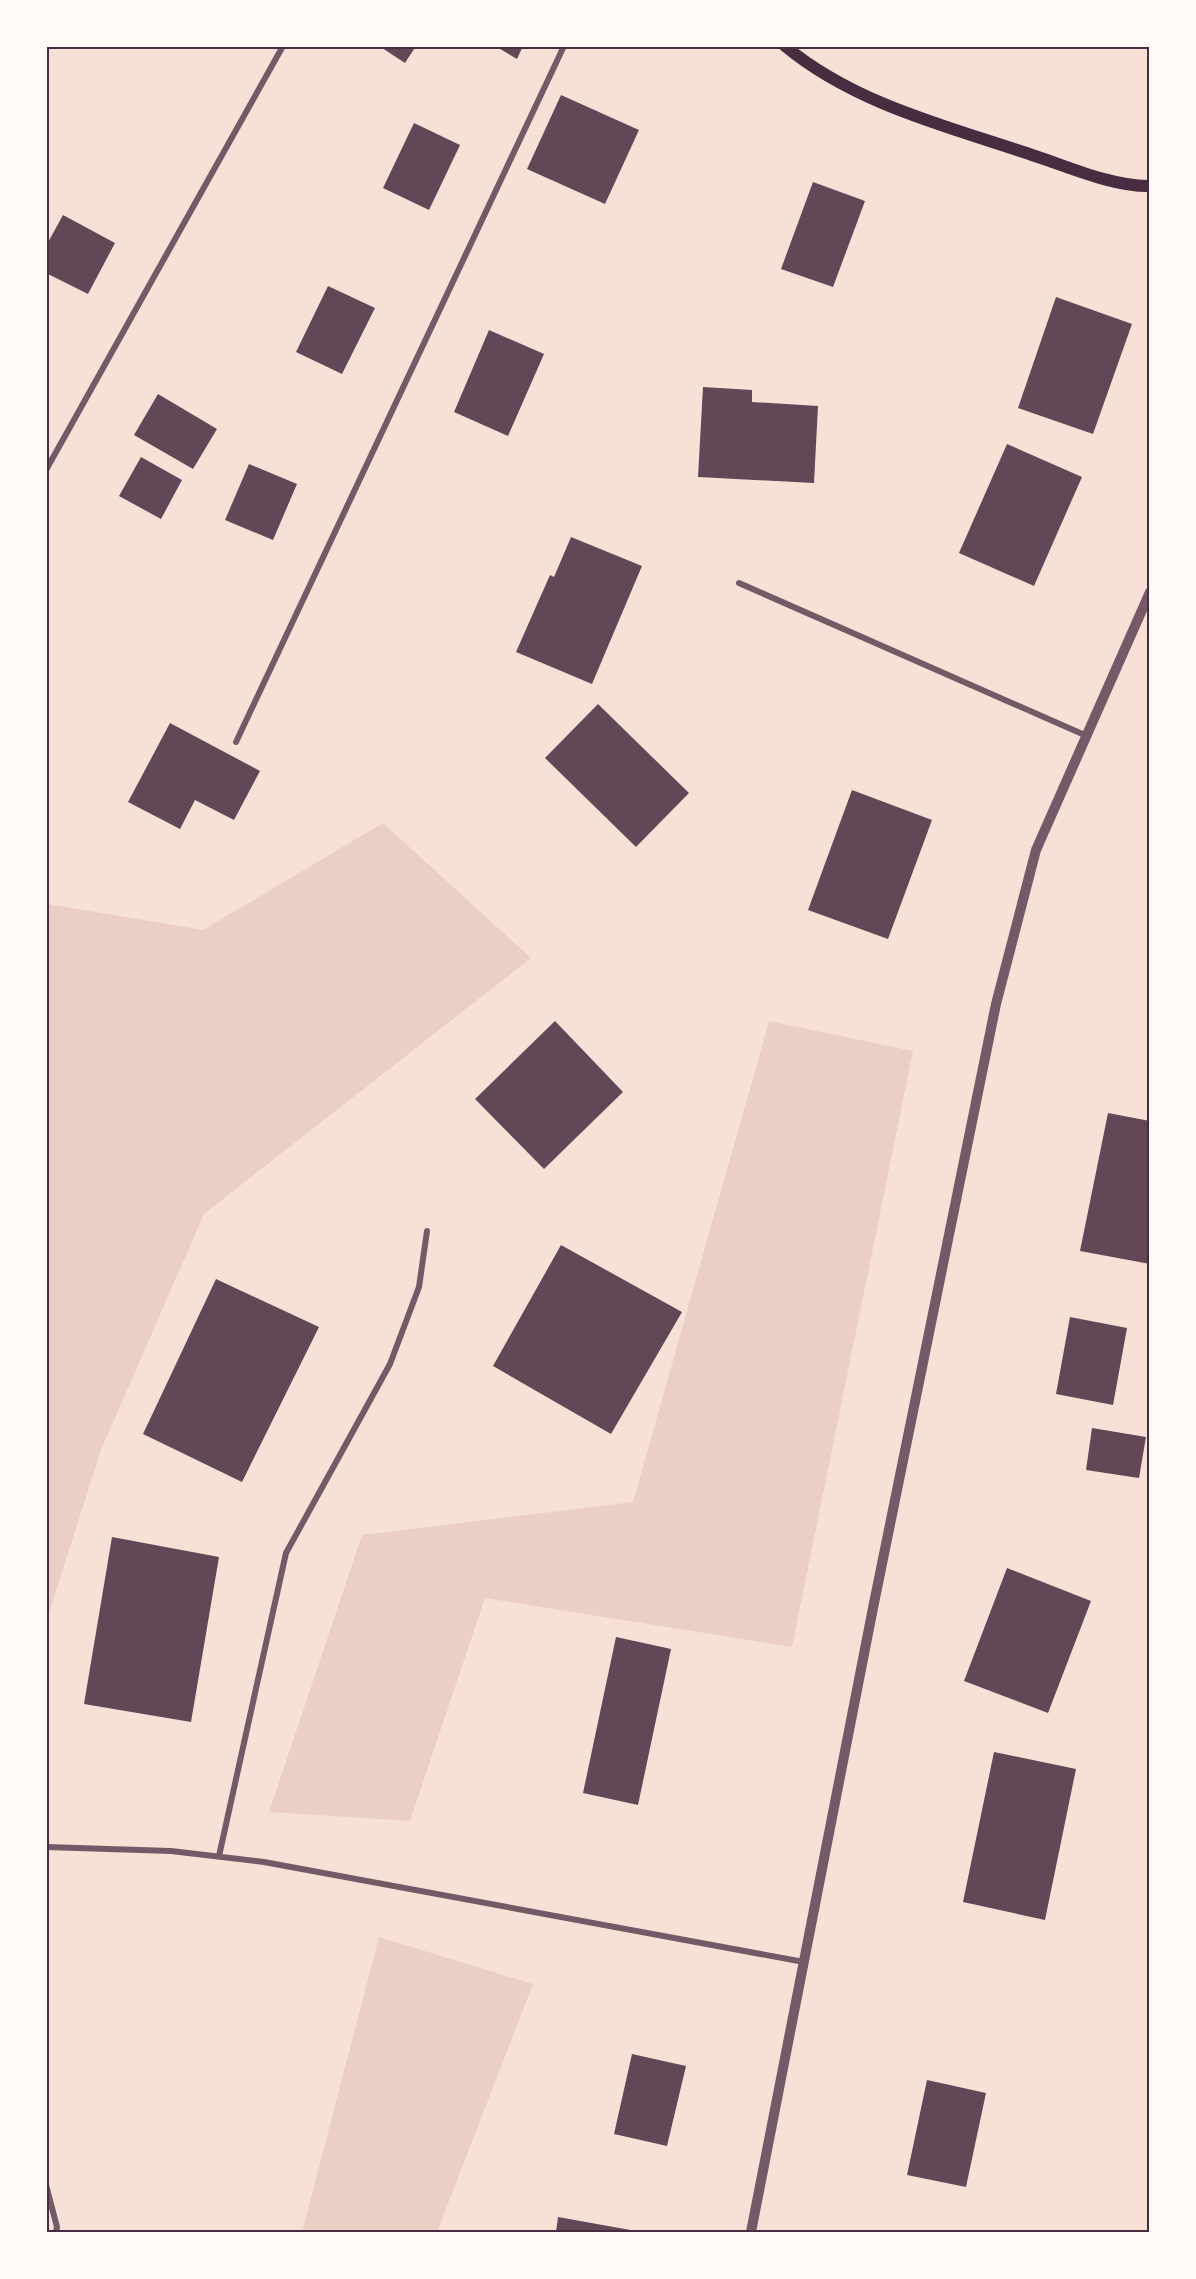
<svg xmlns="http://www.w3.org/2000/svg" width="1196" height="2279" font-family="'Public Sans',sans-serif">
<rect width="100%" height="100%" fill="#f7e1d7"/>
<path fill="#ebcfc5" d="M383,823L531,958L204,1214L101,1450L47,1619V904L203,930Z
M769,1021L913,1051L792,1647L485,1598L410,1821L269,1812L362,1535L633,1502Z
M379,1937L533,1984L437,2232H302Z"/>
<path fill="#644757" d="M379,46H416L405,63Z
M495,46H523L517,59Z
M561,95L639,130L605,204L527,169Z
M414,123L460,145L429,210L383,188Z
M813,182L865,201L833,287L781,269Z
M63,215L115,243L88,294L46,273V246Z
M328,286L375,308L342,374L296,352Z
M1056,297L1132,324L1093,434L1018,408Z
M489,330L544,354L508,436L454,412Z
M703,387L752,390V402L818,406L814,483L698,477Z
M158,394L217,429L193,469L134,435Z
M1007,444L1082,477L1034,586L959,553Z
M141,457L182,480L161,519L119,496Z
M249,464L297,484L273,540L225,520Z
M571,537L642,566L592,684L516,652L550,575L554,577Z
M598,704L689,793L636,847L545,758Z
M170,723L260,771L234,820L195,800L180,829L128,802Z
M852,790L932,820L888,939L808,910Z
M555,1021L623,1092L544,1169L475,1099Z
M1108,1113L1150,1121V1264L1080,1251Z
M561,1245L682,1312L611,1434L493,1366Z
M216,1279L319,1327L242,1482L143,1434Z
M1070,1317L1127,1328L1113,1405L1056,1394Z
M1092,1428L1146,1437L1139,1478L1086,1470Z
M112,1537L219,1557L191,1722L84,1704Z
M1007,1568L1091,1601L1048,1713L964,1681Z
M616,1637L671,1649L638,1805L583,1793Z
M994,1752L1076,1769L1045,1920L963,1902Z
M632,2054L686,2066L667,2146L614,2134Z
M927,2080L986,2093L966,2187L907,2175Z
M558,2217L636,2231V2232H556Z"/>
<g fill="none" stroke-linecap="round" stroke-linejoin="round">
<path stroke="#755966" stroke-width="6" d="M46,470L283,46
M739,583L1087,736
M236,742L564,46
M46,1847L171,1851L264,1862L804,1962
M219,1856L286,1553L390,1364L419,1287L427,1231
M46,2185L57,2227L56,2232"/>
<path stroke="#755966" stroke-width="10" d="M751,2232L873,1608L996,1004L1036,850L1150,592"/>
<path stroke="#4a2c40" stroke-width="12" d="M785,46C856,105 950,127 1035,156C1069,167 1114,187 1150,186"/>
</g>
<rect width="1196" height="2279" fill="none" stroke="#fffaf5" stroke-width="96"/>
<rect x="48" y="48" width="1100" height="2183" fill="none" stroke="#4a2c40" stroke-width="2"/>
</svg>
